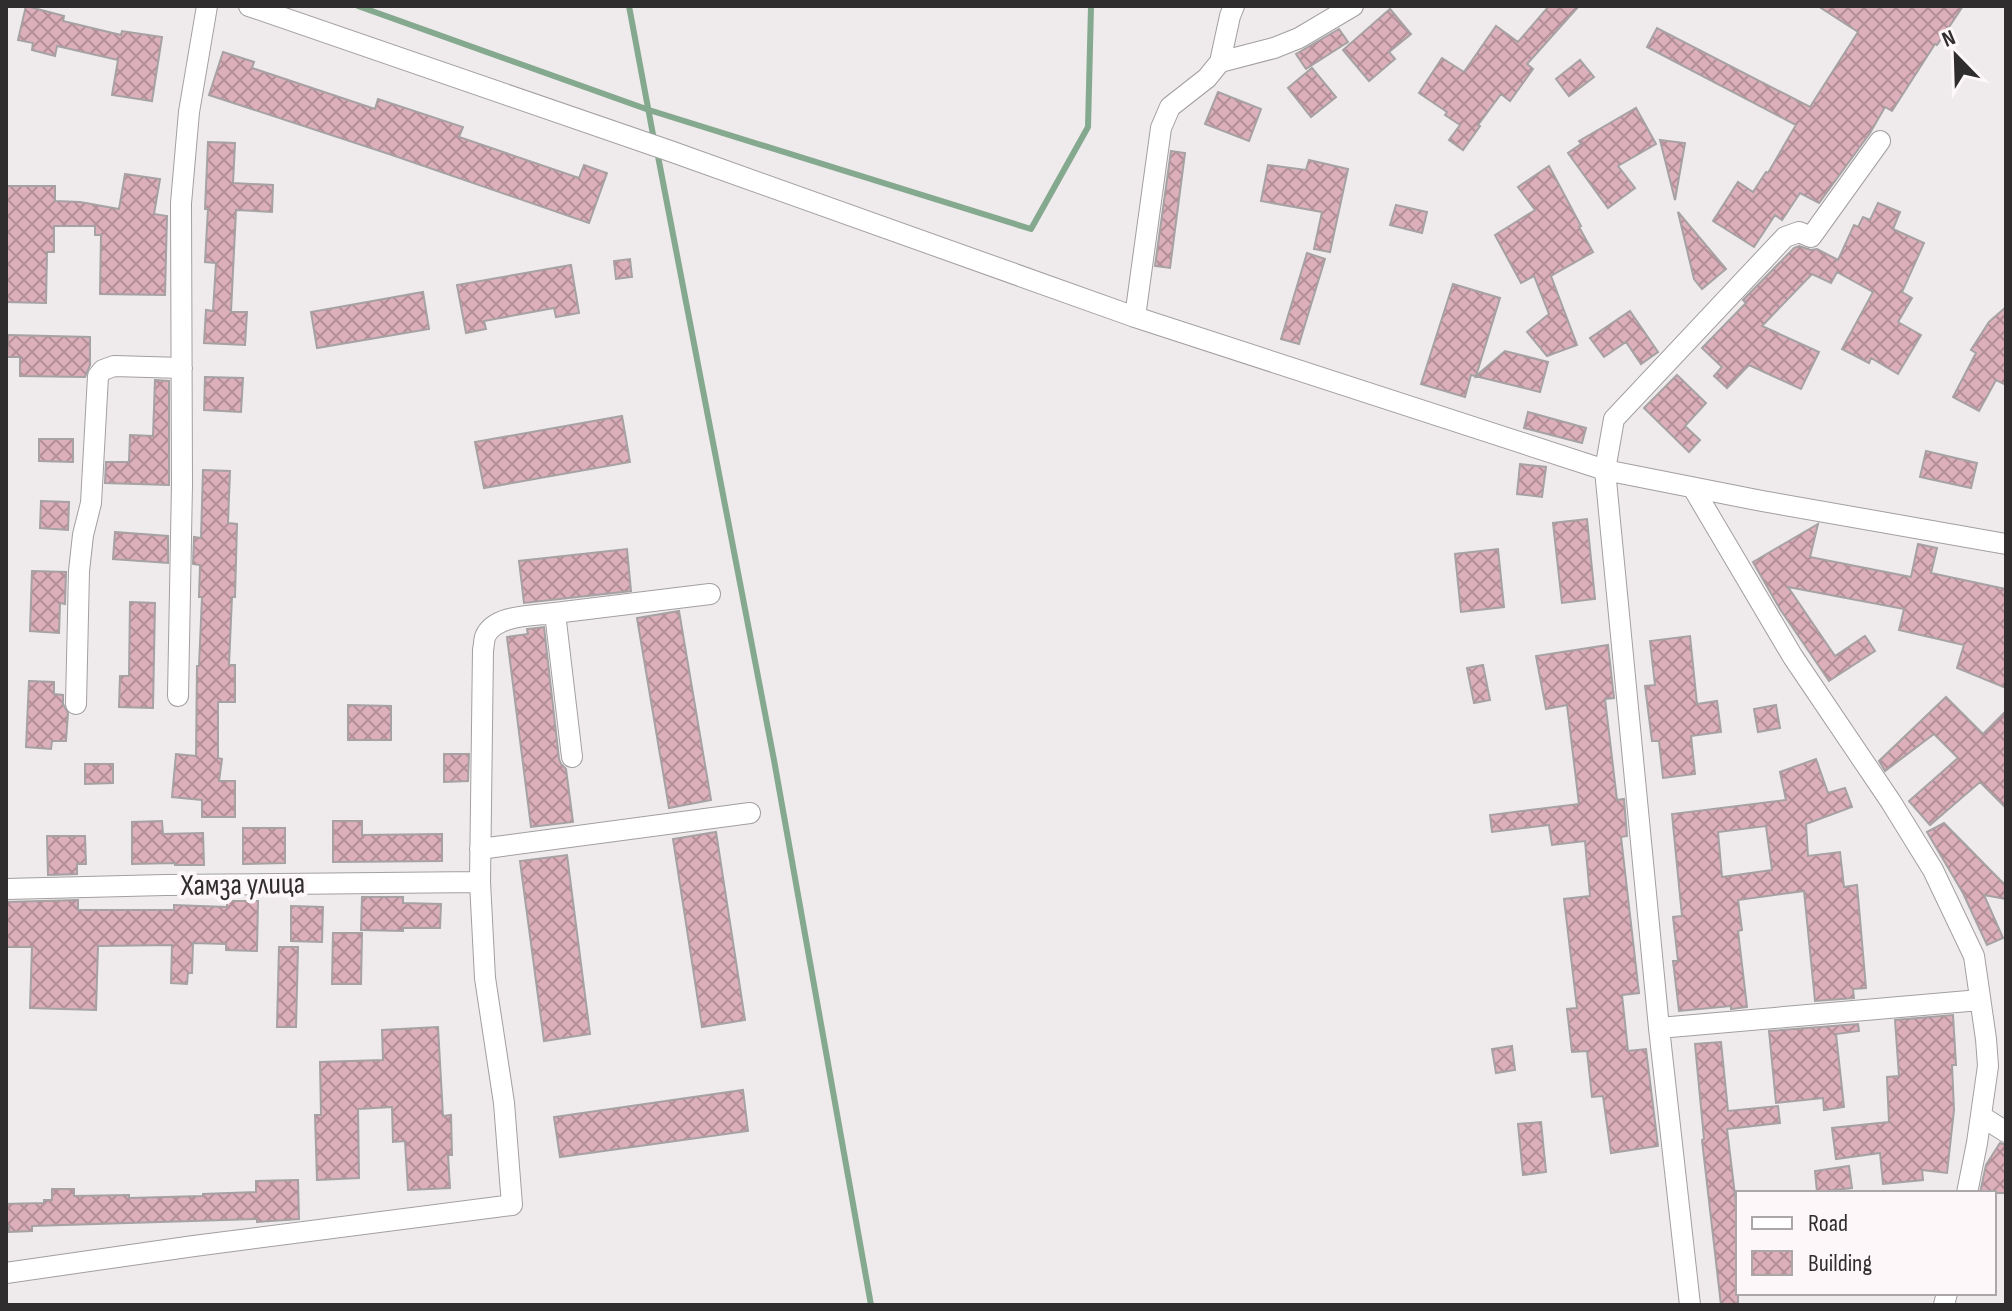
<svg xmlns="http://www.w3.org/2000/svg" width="2012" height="1311" font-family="'Sofia Sans Condensed',sans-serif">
<defs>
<pattern id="building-cross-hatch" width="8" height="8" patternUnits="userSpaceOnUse" patternTransform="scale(2)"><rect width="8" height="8" fill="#dcafbb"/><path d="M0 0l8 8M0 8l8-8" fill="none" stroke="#b38f98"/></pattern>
</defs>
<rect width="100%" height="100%" fill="#efeaeb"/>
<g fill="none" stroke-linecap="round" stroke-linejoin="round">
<path stroke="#84a98f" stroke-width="6" d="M358,6L649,110L1031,229L1088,127L1091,6
M629,6L654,140
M657,151L774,760L871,1305"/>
</g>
<path fill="url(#building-cross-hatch)" stroke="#a6a1a3" stroke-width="2" fill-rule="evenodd" d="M26,6L64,16L63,21L121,35L122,31L162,37L152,101L112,95L118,60L57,46L55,56L32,50L33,43L18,40Z
M1549,6H1579L1527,64L1533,69L1510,101L1501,94L1478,125L1480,126L1463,150L1449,140L1460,125L1445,115L1447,112L1419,93L1442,58L1464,72L1496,26L1518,42Z
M1818,6H1963L1937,45L1935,44L1892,111L1885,107L1870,133L1819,203L1800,193L1782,220L1775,215L1754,247L1713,221L1738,182L1753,192L1766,172L1768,173L1796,125L1647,47L1657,28L1810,107L1858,32Z
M1390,9L1411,34L1389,52L1395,59L1369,81L1343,50Z
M1339,29L1348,42L1306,69L1296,54Z
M223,52L254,62L252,68L375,109L378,99L463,127L459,137L579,178L584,165L607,173L589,223L389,154L209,95Z
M1580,60L1594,77L1569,96L1556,79Z
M1312,68L1336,97L1311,117L1288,88Z
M1218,92L1261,109L1249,141L1205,124Z
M1636,108L1656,144L1618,166L1635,188L1608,208L1568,153L1581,144L1579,141Z
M1660,140L1685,143L1675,200Z
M208,142L235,143L233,183L273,185L272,212L236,210L231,312H247L245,345L204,343L206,310L213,311L216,263L205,262L208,209H205Z
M1171,151L1185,153L1170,268L1155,266Z
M1309,160L1348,169L1330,252L1314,249L1322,212L1261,201L1268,165L1306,170Z
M1549,166L1581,226L1579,227L1593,252L1551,276L1577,345L1547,356L1527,332L1549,314L1534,276L1521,283L1495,235L1535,210L1518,187Z
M125,174L160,179L154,214L167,216L165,295L100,294L101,235H95V226H54V252H47L46,303L6,302V186H55V201L80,202L119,209Z
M1878,203L1900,212L1893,229L1924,243L1902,292L1912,298L1898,322L1921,335L1898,374L1871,358L1869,363L1842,349L1873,292L1837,272L1831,283L1812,274L1762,326L1819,352L1801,389L1749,365L1727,388L1714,376L1722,367L1702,348L1746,303L1743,300L1794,248L1799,246L1811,250L1817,249L1838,260L1854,225L1858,227L1863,217L1870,220Z
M1396,205L1427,212L1422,233L1390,225Z
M1678,212L1726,269L1702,289L1694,279Z
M1307,253L1325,259L1299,344L1281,339Z
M630,259L632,277L616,279L614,261Z
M571,265L579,313L556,317L554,308L484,321L486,329L466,333L457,285Z
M1453,284L1500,298L1476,376L1505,351L1548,362L1540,392L1471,375L1465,397L1421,384Z
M423,292L429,329L317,348L311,312Z
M2006,307V385L1996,380L1979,411L1953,397L1976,353L1971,350L1989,322Z
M1630,311L1658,352L1641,364L1626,342L1604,357L1590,338Z
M8,335L90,337V365L85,377L20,376V357H7Z
M1677,375L1706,403L1685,426L1700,440L1689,452L1644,408Z
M205,377L243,378L241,412L204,410Z
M155,380L169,381V485L105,483L106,462H129L130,435L153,436Z
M1528,412L1586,428L1582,443L1524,428Z
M622,416L630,462L484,488L475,442Z
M39,439H73V462L39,461Z
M1926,451L1977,463L1971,488L1920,477Z
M1520,464L1546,467L1542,497L1517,494Z
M203,470L230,471L228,523L237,524L235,597H232L229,665H235V702H218V758L222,759L219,781H235V817H202V800L172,797L176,754L196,756L197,666H199L202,597H199L200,565L193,564L194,537L201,538Z
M41,501L69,502L68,530L40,528Z
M1587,519L1595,599L1562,603L1553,523Z
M1818,524L1810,557L1911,577L1918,544L1937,548L1931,573L2006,589V688L1957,668L1964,645L1899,630L1904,609L1788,587L1835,656L1865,636L1875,651L1829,681L1780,609L1753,562Z
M115,532L168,536V563L113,559Z
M627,549L631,591L524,603L519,561Z
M1498,549L1504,607L1461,612L1455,554Z
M32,571L66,572L65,604L60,603L59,633L30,631Z
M130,602L155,603L153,708L119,707L120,676H129Z
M679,611L711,800L669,808L637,618Z
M544,627L559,759L561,764L566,769L573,822L531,827L507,637L528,634L527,629Z
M1690,636L1697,704L1717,701L1721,732L1691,736L1695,774L1663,778L1659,741H1652L1645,686L1655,685L1650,641Z
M1608,645L1614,698L1605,699L1617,800L1624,799L1627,836L1621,837L1639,993L1622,995L1628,1051L1646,1049L1658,1146L1611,1153L1603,1096L1592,1097L1587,1051L1572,1052L1567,1009L1577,1008L1564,899L1590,896L1585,841L1552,845L1549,825L1492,832L1490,815L1579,804L1567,705L1546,709L1536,656Z
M1483,665L1490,700L1474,703L1467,668Z
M29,681L54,682V694L63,695V704L68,713L66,741H52L51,749L26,747Z
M1946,697L1983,734L2006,711V808L1980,782L1930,825L1909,801L1958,758L1934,734L1885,771L1879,761Z
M348,705L391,706V740H348Z
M1776,705L1780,728L1758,732L1754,709Z
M444,754H469L468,781L444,782Z
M1816,759L1828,793L1845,788L1852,807L1806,824L1808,856L1840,852L1844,887L1857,885L1866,988L1853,989L1854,998L1815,1001L1804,891L1738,900L1742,930L1738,931L1747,1007L1731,1009V1006L1679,1011L1673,961H1678L1673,917L1682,916L1672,814L1786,800L1780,772ZM1766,826L1772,870L1722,877L1718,832Z
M85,764H113V783L85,784Z
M162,821L163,834L203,833L204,865H175V863L132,864V822Z
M333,821H362V835L442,834V861L333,862Z
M1944,823L2006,886V899L1984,895L2003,938L1987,945L1963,893L1927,832Z
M243,828H285V863L243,864Z
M716,832L745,1020L702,1027L673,839Z
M47,836H85L86,864H77V874L48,875Z
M567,855L590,1034L544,1041L520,861Z
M362,897H403V903L441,904L440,928H403V931L361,930Z
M78,900V910H174V905L227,907V901H258L257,951L226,950V944L193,943L192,973H188L187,984L171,983L172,945L98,946L96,1010L30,1008L32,947H6V902Z
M291,906L323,907L322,942L291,941Z
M333,933H362L361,984H332Z
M279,947H298L296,1027H277Z
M1953,1015L1956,1065H1952L1954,1110L1947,1173L1922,1170L1923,1180L1883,1184L1880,1153L1836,1159L1832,1128L1889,1122L1887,1077L1899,1076L1895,1020Z
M1858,1024L1859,1031L1836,1034L1844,1107L1824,1110L1823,1098L1776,1103L1769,1031Z
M438,1027L443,1116L451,1115L452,1155H448L450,1188L408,1190L405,1141L393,1142L392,1107L358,1109L359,1178L317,1180L315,1115H321L320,1062L383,1060L382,1030Z
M1721,1042L1728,1111L1778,1106L1780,1123L1727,1129L1738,1220V1305H1721L1702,1140L1704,1139L1695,1044Z
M1512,1046L1515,1070L1496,1073L1492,1049Z
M743,1090L748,1131L560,1157L554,1117Z
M1541,1122L1546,1172L1523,1175L1518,1124Z
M2000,1143L2006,1145V1193H1980L1986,1165Z
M1849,1166L1852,1188L1817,1192L1815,1171Z
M298,1180L299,1219L257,1222V1219L32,1226V1231L9,1232V1226H6V1204L44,1203V1200H52V1189H74V1196L129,1195V1198L203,1196V1194L256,1192V1181Z"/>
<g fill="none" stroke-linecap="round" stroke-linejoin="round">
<g stroke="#a39fa0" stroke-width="22">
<path id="minor" d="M249,6L670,151L1135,317L1605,470L1762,501L2006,544
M1220,62L1230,16L1234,6
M1135,317L1161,128L1170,107L1207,78L1220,62L1274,48L1299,38L1353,6
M1693,488L1793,657L1891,802L1933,870L1974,956L1986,1039L1988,1066L1977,1143L1967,1193
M178,696L182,484L181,203L189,112L207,6
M76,704L79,571L83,535L91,503L98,376L103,370L114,366L182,368
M572,757L555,613L710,594
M480,849L750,813
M6,889L165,885L480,882
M1659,1028L1980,1000
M1981,1116L2006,1132
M6,1273L194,1246L512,1205L504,1103L485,978L480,882L483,650C484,645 484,641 485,637C494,614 534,616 555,613
M1690,1305L1659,1028L1605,470L1614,419L1785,237L1799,232L1811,237L1880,141
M1944,1305L1947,1293"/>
</g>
<use href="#minor" stroke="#fff" stroke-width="20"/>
</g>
<g text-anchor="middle" stroke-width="8" stroke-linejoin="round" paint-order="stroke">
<g font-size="30" fill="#2f2d2e" stroke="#fdf7f9">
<text transform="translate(243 884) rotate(-1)" y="10">Хамза улица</text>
</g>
</g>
<rect width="2012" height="1311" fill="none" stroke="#2f2d2e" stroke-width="16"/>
<rect x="1736" y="1191" width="260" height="104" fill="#fdf7f9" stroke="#aba6a8" stroke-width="2"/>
<rect x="1752" y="1217" width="40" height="12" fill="#ffffff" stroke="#aba6a8" stroke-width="2"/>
<text x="1808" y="1231" font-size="24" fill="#2f2d2e">Road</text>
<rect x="1752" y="1251" width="40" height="24" fill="url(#building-cross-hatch)" stroke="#aba6a8" stroke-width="2"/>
<text x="1808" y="1271" font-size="24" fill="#2f2d2e">Building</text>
<g transform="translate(1956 56) rotate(337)" stroke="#fdf7f9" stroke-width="6" paint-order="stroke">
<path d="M0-6L14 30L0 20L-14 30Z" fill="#2f2d2e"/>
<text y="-12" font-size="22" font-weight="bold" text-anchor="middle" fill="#2f2d2e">N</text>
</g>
</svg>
